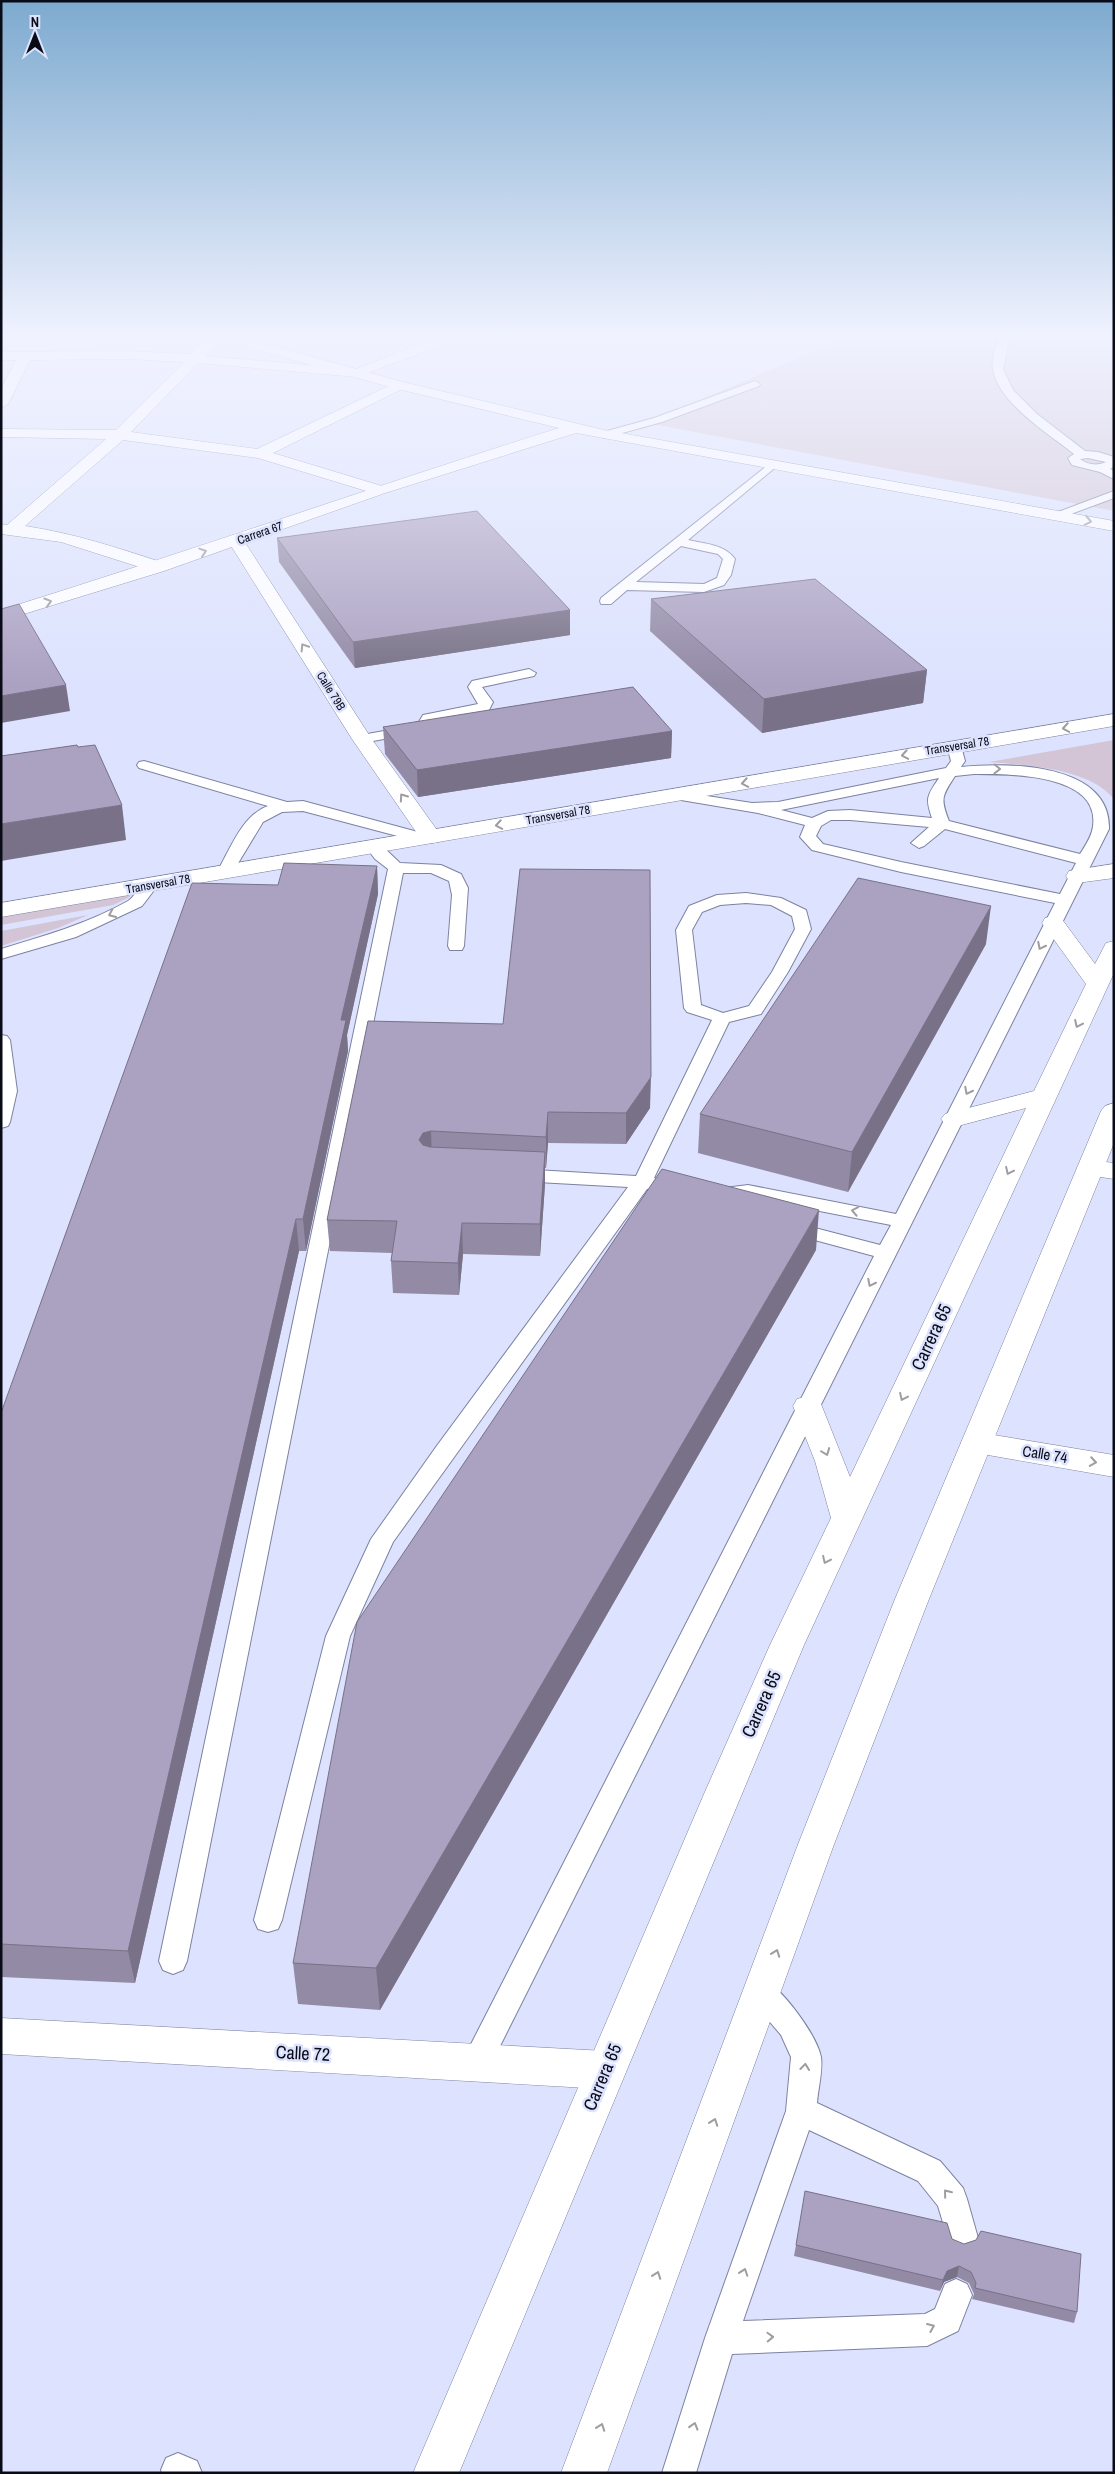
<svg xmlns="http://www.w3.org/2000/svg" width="1115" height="2474" font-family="'Archivo Narrow',sans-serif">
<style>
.green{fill:#d3c5d5}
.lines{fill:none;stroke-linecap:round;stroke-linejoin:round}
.service-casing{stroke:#7c82a1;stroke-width:2}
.minor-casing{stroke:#7c82a1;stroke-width:1}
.secondary-casing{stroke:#7c82a1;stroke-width:1}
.service{fill:#fff;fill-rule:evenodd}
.minor{fill:#fff;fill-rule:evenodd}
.secondary{fill:#fff;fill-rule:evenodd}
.wall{fill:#938aa6}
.shaded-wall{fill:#787187}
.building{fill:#aba1c1;stroke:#787187}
.oneway{stroke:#9d9da2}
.labels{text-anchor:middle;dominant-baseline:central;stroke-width:5;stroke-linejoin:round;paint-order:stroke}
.far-street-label{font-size:12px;fill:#090b16;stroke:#dde3fe}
.street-label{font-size:15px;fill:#090b16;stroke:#dde3fe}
.near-street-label{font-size:18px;fill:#090b16;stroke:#dde3fe}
</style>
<rect width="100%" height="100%" fill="#dde3fe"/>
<g class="green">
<path d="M 842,339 L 1114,339 L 1114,511 L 647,423 Z"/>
<path d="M 1114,740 L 1114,799 C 1089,768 1026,765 989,762 Z"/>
<path d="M 128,894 L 130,897 L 113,905 L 1,925 L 1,916 Z"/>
<path d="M 88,915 L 58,928 L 1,946 L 1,931 Z"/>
</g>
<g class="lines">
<defs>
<g id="service">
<path d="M 999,339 L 1009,339 L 1003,369 L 1013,390 L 1037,414 L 1085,451 L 1098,452 L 1114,457 L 1114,466 L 1110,469 L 1114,471 L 1114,479 L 1100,472 L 1072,465 L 1068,458 L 1074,454 C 1049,434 998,403 993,369 C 991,359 996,348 999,339 ZM 1088,458 L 1106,462 C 1098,466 1087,465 1080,459 Z"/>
<path d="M 755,381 L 760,384 L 759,386 L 662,422 L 604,438 L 599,435 L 600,433 L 654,418 Z"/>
<path d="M 773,461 L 779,464 L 777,466 L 688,540 C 705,544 724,544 735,559 L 731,575 L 724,585 L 704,592 L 627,590 L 611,604 L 601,604 L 600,601 L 601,598 ZM 681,546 L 718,554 L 723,559 L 717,578 L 704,584 L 636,582 Z"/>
<path d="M 1114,491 L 1114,498 L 1060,518 L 1056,519 L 1050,515 Z"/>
<path d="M 529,669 L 536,673 L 534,676 L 482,687 L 493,702 L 489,710 L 434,721 L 428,731 L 362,743 L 355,739 L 362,735 L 417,725 L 423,715 L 478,704 L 468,687 L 472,681 Z"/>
<path d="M 954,742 L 961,746 L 965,761 L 961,767 C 1008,762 1111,763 1109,829 L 487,2072 L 477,2076 L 467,2072 L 462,2062 L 467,2052 L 874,1256 L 785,1232 L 782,1228 L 785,1224 L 792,1222 L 880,1245 L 891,1225 L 748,1197 L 723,1199 L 716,1197 L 713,1193 L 716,1189 L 748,1185 L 896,1214 L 1055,903 L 901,872 L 812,850 L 800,837 L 805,825 L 758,813 L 675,799 L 668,795 L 675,791 L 752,803 L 778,802 L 946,768 L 951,761 L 947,746 ZM 974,774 C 1009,774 1100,773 1093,826 C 1092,836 1085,846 1080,854 L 949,821 C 940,798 942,796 955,776 ZM 939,778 C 927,796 925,798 932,818 L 850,810 L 828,811 L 812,818 L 781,810 ZM 831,820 L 850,820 L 929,827 L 911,843 L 919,848 L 924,846 L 945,829 L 1076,863 L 1060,894 L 901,862 L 823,844 L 816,836 L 821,826 Z"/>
<path d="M 144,761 L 287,802 L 303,801 L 429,835 L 432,838 L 424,843 L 303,811 L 282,812 L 263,822 L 231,875 L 219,875 L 217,872 C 230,850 242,815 268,806 L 139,768 L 137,765 L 139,762 Z"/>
<path d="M 374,842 L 380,844 L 400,863 L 441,865 L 461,874 L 468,888 L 464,946 L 462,950 L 450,950 L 448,946 L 452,895 L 449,881 L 431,873 L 403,873 L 187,1961 L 183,1970 L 173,1974 L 163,1970 L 159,1961 L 388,869 L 375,859 L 366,847 Z"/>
<path d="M 150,880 L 158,885 L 142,906 L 76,937 L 1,959 L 1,949 C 44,936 89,923 128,901 C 137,895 139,883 150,880 Z"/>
<path d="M 746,893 L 781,898 L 806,910 L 811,929 L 788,972 L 761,1014 L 729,1022 L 654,1178 L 659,1179 L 662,1183 L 659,1187 L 647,1189 L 393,1542 L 350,1636 L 282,1920 L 278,1929 L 268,1932 L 258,1929 L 254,1920 L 326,1636 L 371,1539 L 436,1447 L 628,1187 L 519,1181 L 512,1179 L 509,1175 L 512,1171 L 519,1169 L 636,1176 L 712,1020 L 687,1012 L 684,1008 L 676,930 L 689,906 L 717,895 ZM 746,903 L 771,905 L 792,916 L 795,929 L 772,972 L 749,1006 L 723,1013 L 701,1005 L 692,930 L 702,912 L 720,905 Z"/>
<path d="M 1,1035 L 7,1036 L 10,1040 L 17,1091 L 10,1122 L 8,1126 L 1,1128 Z"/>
<path d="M 762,1979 C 782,1987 817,2036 821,2057 C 823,2071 818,2089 817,2103 L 940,2161 L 963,2188 L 967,2199 L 978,2238 L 973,2249 L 962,2253 L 951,2249 L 938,2206 L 918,2181 L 809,2130 L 743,2321 L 925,2314 L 935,2309 L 945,2284 L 956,2279 L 967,2284 L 972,2295 L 958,2331 L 927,2346 L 732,2354 L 696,2473 L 662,2473 L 705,2338 L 786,2111 L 791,2057 L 781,2035 L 752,2001 L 748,1992 L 752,1983 Z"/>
<path d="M 178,2453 L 197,2461 L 202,2473 L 162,2473 L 161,2470 L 166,2458 Z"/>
</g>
<g id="minor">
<path d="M 206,339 L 221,339 L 205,356 L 356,369 L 433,339 L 452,339 L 450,342 L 357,377 L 198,363 L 131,432 L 257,449 L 399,381 L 406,385 L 404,388 L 273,453 L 385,487 L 387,490 L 385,493 L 373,493 L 258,458 L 123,440 L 25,526 C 73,533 118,548 164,563 L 167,567 L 164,571 L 152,571 L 61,542 L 1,534 L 1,524 L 7,525 L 106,439 L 1,437 L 1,429 L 116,430 L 184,362 L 126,359 L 30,360 L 8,404 L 1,408 L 1,389 L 16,360 L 1,360 L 1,352 L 126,351 L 191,354 Z"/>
<path d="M 236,536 L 242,537 L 244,541 L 371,738 L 442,837 L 439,842 L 431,843 L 423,842 L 352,739 L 228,541 L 230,537 Z"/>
<path d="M 1090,1160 L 1114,1163 L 1114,1179 L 1081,1174 L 1077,1168 L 1081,1162 Z"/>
<path d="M 976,1432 L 1114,1455 L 1114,1477 L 965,1451 L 961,1443 L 965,1435 Z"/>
<path d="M 1,2018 L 605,2051 L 619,2057 L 625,2070 L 619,2083 L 605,2089 L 1,2054 Z"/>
</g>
<g id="secondary">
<path d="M 226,339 L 248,339 L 403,382 L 604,430 L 1114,521 L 1114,531 L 576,433 L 385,493 L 164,571 L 1,621 L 1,610 C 188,552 372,487 559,428 L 394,388 L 228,342 Z"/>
<path d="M 1114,714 L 1114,726 L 1,917 L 1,903 Z"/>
<path d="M 1114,864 L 1114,878 L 1077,883 L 1069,881 L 1066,876 L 1069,871 Z"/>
<path d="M 1053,916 L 1061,918 L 1095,964 L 1106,943 L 1114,941 L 1114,973 L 804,1645 L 459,2473 L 413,2473 L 704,1794 L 770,1645 L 831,1518 L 815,1461 L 793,1406 L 797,1399 L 808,1396 L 819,1399 L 850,1477 L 1026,1108 L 954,1127 L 945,1124 L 941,1119 L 945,1114 L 1034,1091 L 1086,984 L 1042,923 L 1045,918 Z"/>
<path d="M 1114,1103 L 1114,1143 L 929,1599 L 833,1847 L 607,2473 L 561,2473 L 797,1847 L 895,1599 L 1101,1111 L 1105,1106 Z"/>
</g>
</defs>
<use href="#service" class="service-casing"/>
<use href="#minor" class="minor-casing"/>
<use href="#secondary" class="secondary-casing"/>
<use href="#service" class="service"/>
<use href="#minor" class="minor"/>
<use href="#secondary" class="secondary"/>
</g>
<g class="wall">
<path d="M 277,538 L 570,610 L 570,635 L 355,668 L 279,562 Z"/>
<path d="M 651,599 L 927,670 L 923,703 L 762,733 L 650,631 Z"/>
<path d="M 383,727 L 672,731 L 671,758 L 418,797 L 385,754 Z"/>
<path d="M 377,866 L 378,894 L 347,1035 L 348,1051 L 306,1251 L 299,1251 L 135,1983 L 1,1977 L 1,1413 L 278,885 Z"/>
<path d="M 986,944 L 848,1192 L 698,1153 L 700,1114 Z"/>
<path d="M 368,1021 L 650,1108 L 626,1144 L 548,1143 L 546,1168 L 545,1168 L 545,1184 L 540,1256 L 463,1254 L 459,1295 L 393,1293 L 391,1261 L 392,1253 L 330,1251 L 327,1220 Z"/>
<path d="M 816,1250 L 380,2010 L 298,2004 L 293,1963 Z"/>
<path d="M 952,2239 L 1077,2312 L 1074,2323 L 972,2299 L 974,2294 L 969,2283 L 957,2277 L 944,2282 L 940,2291 L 794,2256 L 796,2245 Z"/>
</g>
<g class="shaded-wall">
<path d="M 570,610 L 570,635 L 355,668 L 353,642 Z"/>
<path d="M 927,670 L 923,703 L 762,733 L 764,699 Z"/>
<path d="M 66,685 L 70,711 L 1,723 L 1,696 Z"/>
<path d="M 672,731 L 671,758 L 418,797 L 417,770 Z"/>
<path d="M 122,805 L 126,840 L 1,861 L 1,824 Z"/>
<path d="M 377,866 L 378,894 L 347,1035 L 348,1051 L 306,1251 L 303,1219 L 341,1020 Z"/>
<path d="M 991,906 L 986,944 L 848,1192 L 852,1152 Z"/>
<path d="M 651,1077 L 650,1108 L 626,1144 L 626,1113 Z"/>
<path d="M 548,1112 L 548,1143 L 546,1168 L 546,1137 Z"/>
<path d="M 431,1131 L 432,1162 L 419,1140 L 423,1133 Z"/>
<path d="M 545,1152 L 545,1184 L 540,1256 L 540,1224 Z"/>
<path d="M 819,1210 L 816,1250 L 380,2010 L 376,1968 Z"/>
<path d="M 296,1219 L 299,1251 L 135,1983 L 128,1951 Z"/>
<path d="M 462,1223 L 463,1254 L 459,1295 L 458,1263 Z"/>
<path d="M 959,2266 L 957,2277 L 944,2282 L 940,2291 L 943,2280 L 947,2271 Z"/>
</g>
<g class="building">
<path d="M 477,511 L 570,610 L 353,642 L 277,538 Z"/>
<path d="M 815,579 L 927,670 L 764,699 L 651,599 Z"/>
<path d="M 19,604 L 66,685 L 1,696 L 1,609 Z"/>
<path d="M 633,687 L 672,731 L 417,770 L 383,727 Z"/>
<path d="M 77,745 L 78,747 L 95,745 L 122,805 L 1,824 L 1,756 Z"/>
<path d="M 284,863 L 377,866 L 341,1020 L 346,1020 L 303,1219 L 296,1219 L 128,1951 L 1,1944 L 1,1413 L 192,883 L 278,885 Z"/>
<path d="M 520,869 L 650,870 L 651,1077 L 626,1113 L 548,1112 L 546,1137 L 431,1131 L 423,1133 L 419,1140 L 423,1145 L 430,1147 L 545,1152 L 540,1224 L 462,1223 L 458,1263 L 391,1261 L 397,1221 L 327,1220 L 368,1021 L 503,1024 Z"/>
<path d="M 858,878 L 991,906 L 852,1152 L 700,1114 Z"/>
<path d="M 662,1169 L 819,1210 L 376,1968 L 293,1963 L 357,1622 Z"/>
<path d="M 805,2191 L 947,2223 L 952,2239 L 964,2244 L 976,2240 L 981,2231 L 1081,2254 L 1077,2312 L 975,2288 L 976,2283 L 971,2272 L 959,2266 L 947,2271 L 943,2280 L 796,2245 Z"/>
</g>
<defs><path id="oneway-chevron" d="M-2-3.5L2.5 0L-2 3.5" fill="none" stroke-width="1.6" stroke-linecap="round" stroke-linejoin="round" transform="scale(1.25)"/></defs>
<g class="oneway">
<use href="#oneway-chevron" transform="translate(1088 521) rotate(11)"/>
<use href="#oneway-chevron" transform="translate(203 552) rotate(-18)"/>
<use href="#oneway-chevron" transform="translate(48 602) rotate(-17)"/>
<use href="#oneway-chevron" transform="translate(304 647) rotate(-122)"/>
<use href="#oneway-chevron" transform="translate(1066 728) rotate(170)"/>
<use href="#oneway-chevron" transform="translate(905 755) rotate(170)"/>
<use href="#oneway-chevron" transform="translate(997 769) rotate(1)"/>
<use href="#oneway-chevron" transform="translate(745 783) rotate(170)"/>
<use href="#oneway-chevron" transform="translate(403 797) rotate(-125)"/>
<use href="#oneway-chevron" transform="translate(499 825) rotate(170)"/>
<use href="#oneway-chevron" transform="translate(112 914) rotate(155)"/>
<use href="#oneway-chevron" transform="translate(1041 946) rotate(117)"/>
<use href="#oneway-chevron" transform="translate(1078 1024) rotate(115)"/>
<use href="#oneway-chevron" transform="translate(968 1091) rotate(117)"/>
<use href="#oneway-chevron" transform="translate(1009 1171) rotate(115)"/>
<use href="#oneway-chevron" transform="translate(855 1211) rotate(-169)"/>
<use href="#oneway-chevron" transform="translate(871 1283) rotate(117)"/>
<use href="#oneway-chevron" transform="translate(903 1397) rotate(115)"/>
<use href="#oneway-chevron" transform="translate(826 1452) rotate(69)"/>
<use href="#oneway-chevron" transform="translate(1093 1462) rotate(9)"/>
<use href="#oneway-chevron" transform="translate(826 1560) rotate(115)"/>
<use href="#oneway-chevron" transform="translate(776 1953) rotate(-70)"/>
<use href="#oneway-chevron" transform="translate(805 2067) rotate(-84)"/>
<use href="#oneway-chevron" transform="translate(714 2122) rotate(-70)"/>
<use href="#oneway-chevron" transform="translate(947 2193) rotate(-129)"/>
<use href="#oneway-chevron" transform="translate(744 2272) rotate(-71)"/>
<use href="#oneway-chevron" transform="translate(657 2275) rotate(-70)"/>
<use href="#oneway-chevron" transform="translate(931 2327) rotate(-23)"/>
<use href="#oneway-chevron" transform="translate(770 2337) rotate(-2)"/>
<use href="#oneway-chevron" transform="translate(694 2426) rotate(-73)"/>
<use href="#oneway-chevron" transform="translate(601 2427) rotate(-70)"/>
</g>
<linearGradient id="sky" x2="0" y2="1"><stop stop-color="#7daacf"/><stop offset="0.49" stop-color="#f0f2ff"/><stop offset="1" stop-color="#f0f2ff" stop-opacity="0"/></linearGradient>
<rect width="1115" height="685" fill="url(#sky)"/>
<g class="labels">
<g class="far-street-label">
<text transform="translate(260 533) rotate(-19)">Carrera 67</text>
<text transform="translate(331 691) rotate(58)">Calle 79B</text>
<text transform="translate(957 746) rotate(-9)">Transversal 78</text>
<text transform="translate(558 815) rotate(-10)">Transversal 78</text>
<text transform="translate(158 884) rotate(-10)">Transversal 78</text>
</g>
<g class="street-label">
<text transform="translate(1045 1454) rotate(9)">Calle 74</text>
</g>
<g class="near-street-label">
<text transform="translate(931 1337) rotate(-65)">Carrera 65</text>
<text transform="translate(761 1704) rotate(-66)">Carrera 65</text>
<text transform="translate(303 2053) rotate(3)">Calle 72</text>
<text transform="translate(602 2077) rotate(-67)">Carrera 65</text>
</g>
</g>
<rect width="1115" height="2474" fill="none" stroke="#090b16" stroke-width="5"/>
<g transform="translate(35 35)" stroke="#dde3fe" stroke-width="4" paint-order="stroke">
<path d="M0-4L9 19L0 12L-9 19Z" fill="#090b16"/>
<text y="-8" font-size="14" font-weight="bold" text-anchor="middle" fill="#090b16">N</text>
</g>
</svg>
